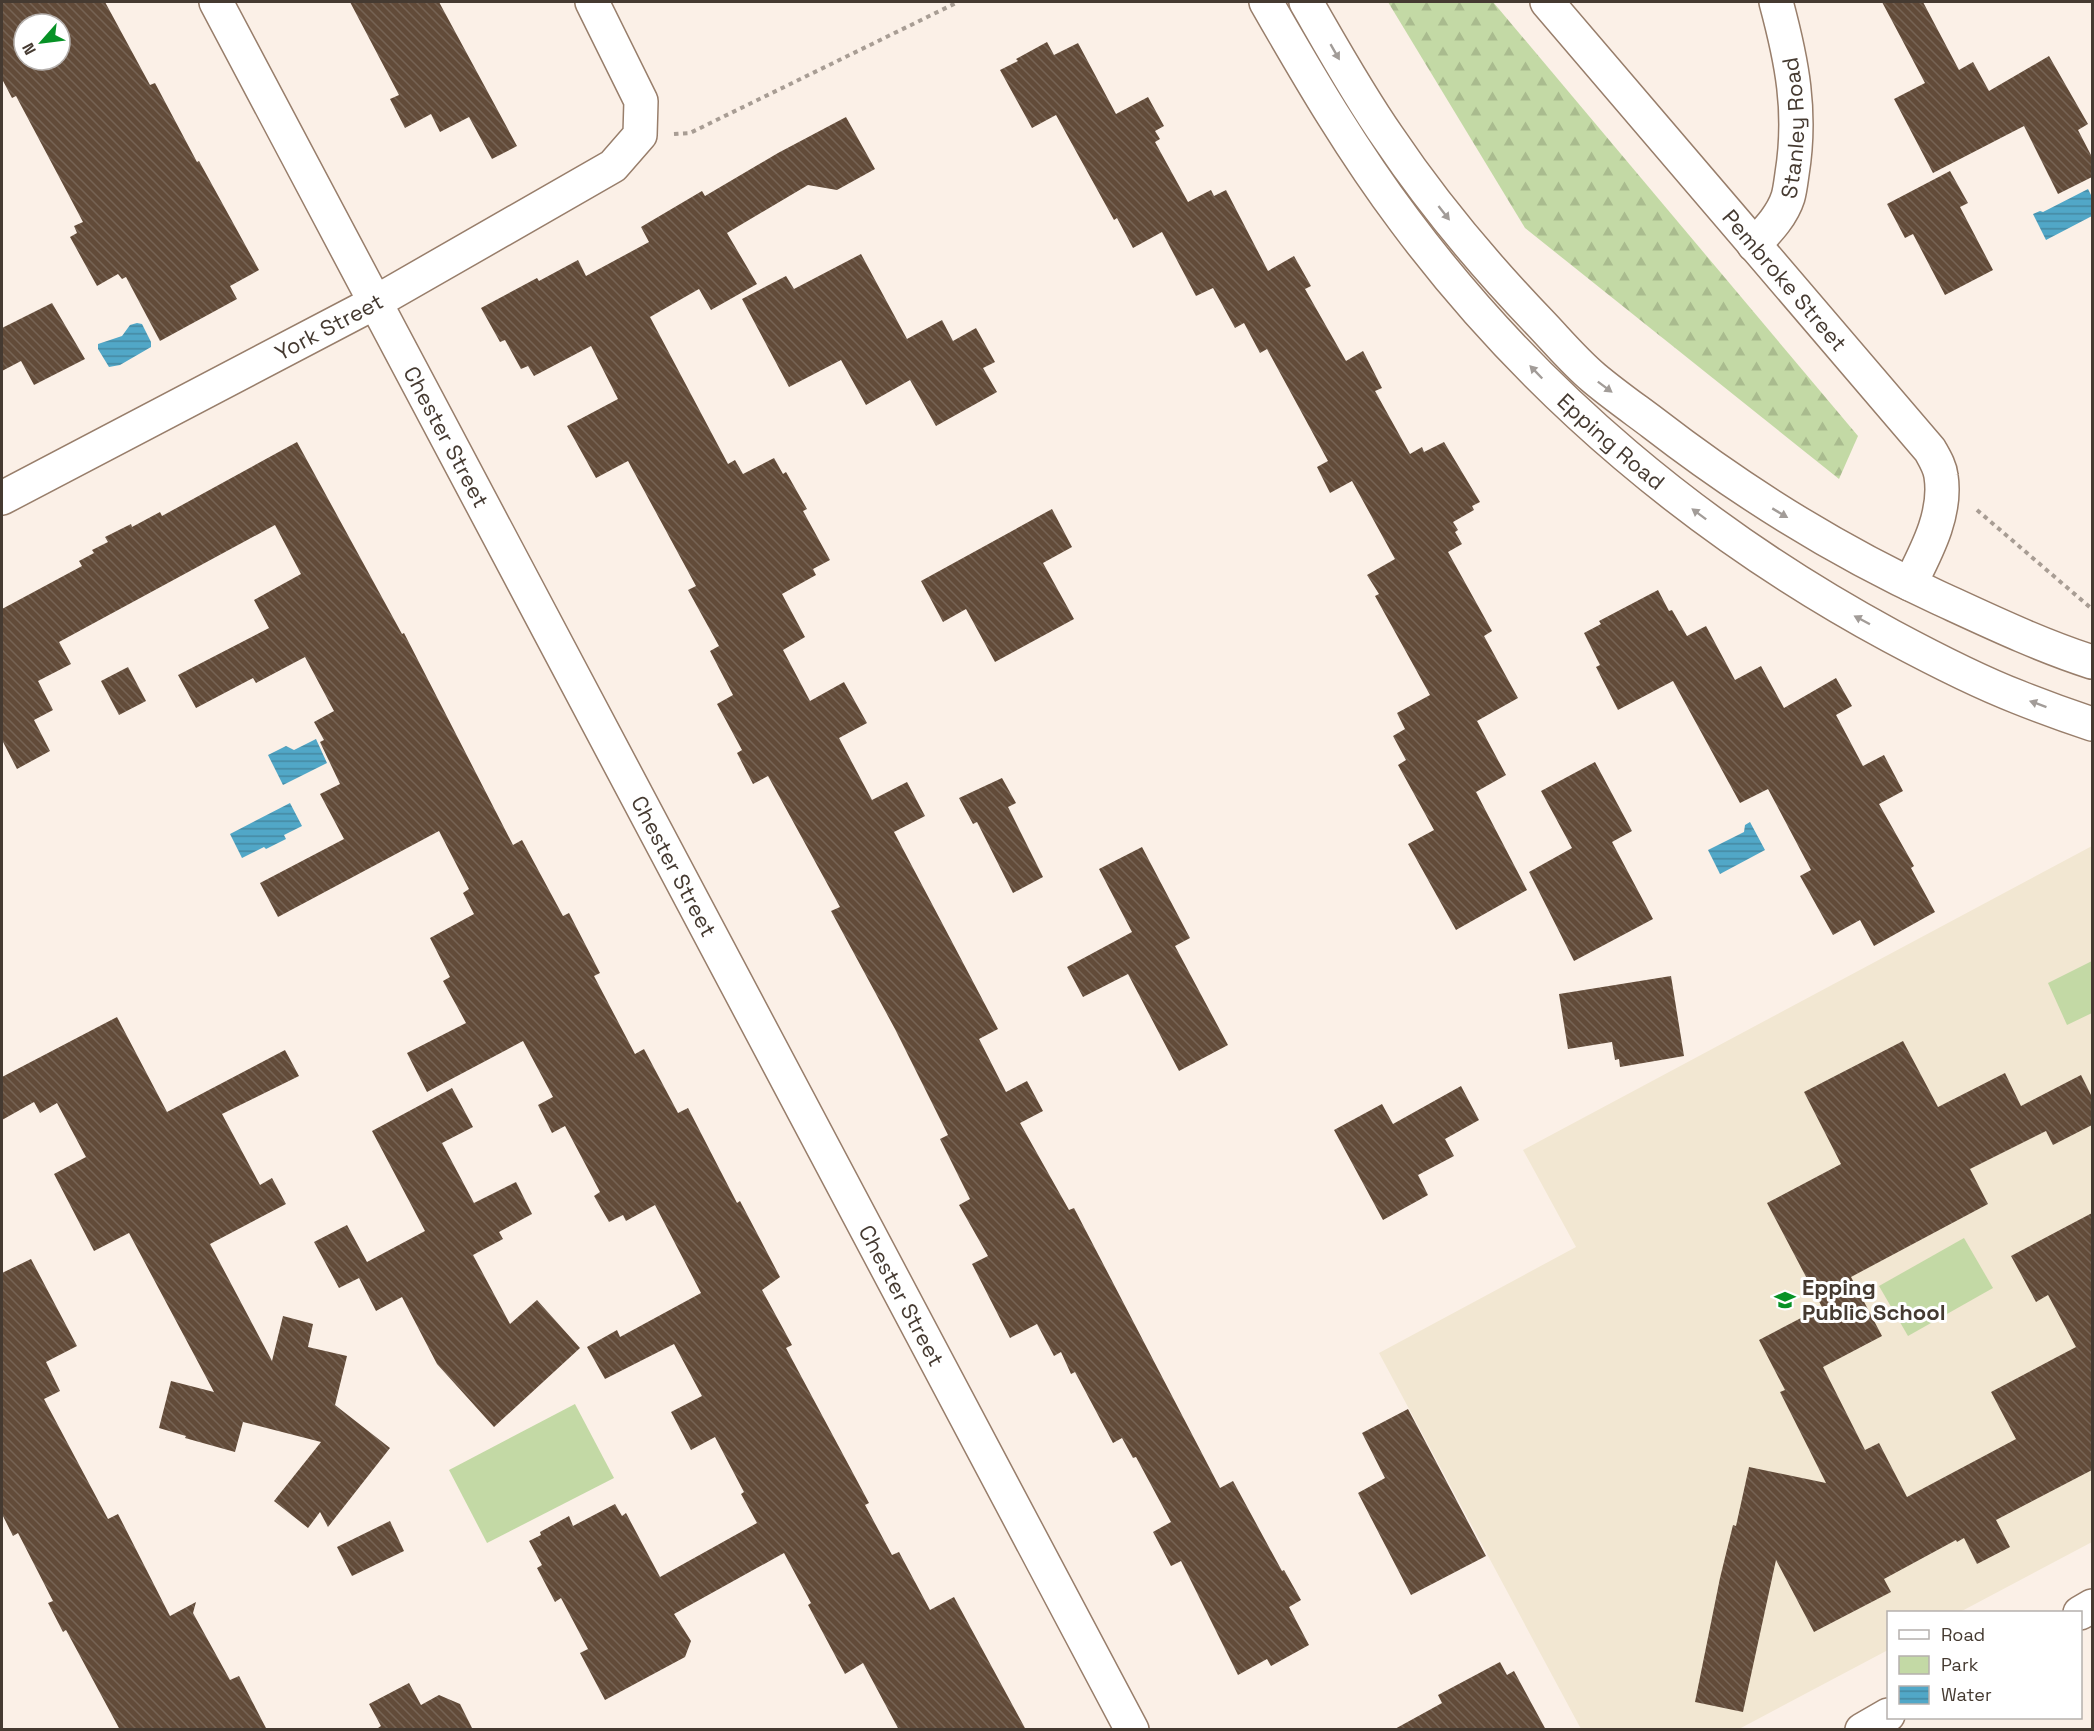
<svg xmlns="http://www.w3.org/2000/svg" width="2094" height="1731" font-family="'Space Grotesk',sans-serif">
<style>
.education{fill:#f2e7d2}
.forest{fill:url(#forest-firs)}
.green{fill:#c3d9a5}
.water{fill:url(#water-rules)}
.building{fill:url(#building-back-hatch);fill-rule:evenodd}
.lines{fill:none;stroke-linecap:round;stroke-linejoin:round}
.minor-casing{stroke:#987e6b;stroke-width:36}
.tertiary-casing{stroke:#987e6b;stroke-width:36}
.primary-casing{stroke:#987e6b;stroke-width:36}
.path{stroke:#a89d94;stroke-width:4;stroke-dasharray:4.5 4.5;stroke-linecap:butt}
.minor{stroke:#fff;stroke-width:33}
.tertiary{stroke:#fff;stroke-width:33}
.primary{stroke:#fff;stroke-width:33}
.oneway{fill:#a29c98}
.labels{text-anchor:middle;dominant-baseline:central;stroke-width:6;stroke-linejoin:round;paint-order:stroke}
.street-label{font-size:22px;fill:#453a31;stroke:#fff}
.poi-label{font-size:22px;font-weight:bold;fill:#453a31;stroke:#fff;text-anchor:start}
</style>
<defs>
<pattern id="forest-firs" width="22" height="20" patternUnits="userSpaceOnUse" patternTransform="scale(1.5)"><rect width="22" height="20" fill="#c3d9a5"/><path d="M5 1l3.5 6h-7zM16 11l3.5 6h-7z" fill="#a9bb8e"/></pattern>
<pattern id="water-rules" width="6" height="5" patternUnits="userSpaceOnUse" patternTransform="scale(1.5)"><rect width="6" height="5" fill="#51a7c7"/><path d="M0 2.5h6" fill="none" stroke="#4589a2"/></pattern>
<pattern id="building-back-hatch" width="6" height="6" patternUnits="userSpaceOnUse" patternTransform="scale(1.5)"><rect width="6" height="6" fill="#624b39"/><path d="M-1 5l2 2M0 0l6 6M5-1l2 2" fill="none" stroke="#766354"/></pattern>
</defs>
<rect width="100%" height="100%" fill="#fbf0e7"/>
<path class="education" d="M 2092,846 L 2092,1542 L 1960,1612 L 1888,1612 L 1888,1650 L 1739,1729 L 1581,1729 L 1379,1353 L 1576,1247 L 1523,1150 Z"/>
<path class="forest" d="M 1388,2 L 1493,2 L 1858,436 L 1839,479 L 1525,228 Z"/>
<g class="green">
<path d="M 2092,961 L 2092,1013 L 2067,1025 L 2048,983 Z"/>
<path d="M 1964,1238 L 1993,1288 L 1908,1336 L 1879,1286 Z"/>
<path d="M 575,1404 L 614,1478 L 487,1543 L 449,1470 Z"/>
</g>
<g class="water">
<path d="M 2088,189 L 2092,197 L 2092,216 L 2046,240 L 2033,214 L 2040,211 L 2043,212 Z"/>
<path d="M 137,323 L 142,324 L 151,342 L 151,347 L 120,365 L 109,367 L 98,349 L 98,344 L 122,336 L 130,325 Z"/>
<path d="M 316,739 L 327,763 L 283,785 L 268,755 L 286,746 L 294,750 Z"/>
<path d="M 290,803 L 302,826 L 284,835 L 286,839 L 266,849 L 264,847 L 242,858 L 230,834 Z"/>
<path d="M 1750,822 L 1765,850 L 1720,874 L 1708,850 L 1744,832 L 1745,825 Z"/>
</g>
<g class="building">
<path d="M 2,2 L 105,2 L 150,85 L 155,83 L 197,162 L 199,161 L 259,270 L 230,286 L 237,299 L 160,341 L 126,277 L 122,279 L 118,274 L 97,286 L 70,237 L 77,233 L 74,226 L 83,222 L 16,96 L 12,98 L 2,79 ZM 24,24 L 60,24 L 60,60 L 24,60 Z"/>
<path d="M 350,2 L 439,2 L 517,146 L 492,159 L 469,117 L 440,132 L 431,114 L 405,128 L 390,99 L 399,95 Z"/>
<path d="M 1882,2 L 1923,2 L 1959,70 L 1973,62 L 1989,91 L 2049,56 L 2088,124 L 2078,130 L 2092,157 L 2092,177 L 2058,194 L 2024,126 L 1933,173 L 1894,99 L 1925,83 Z"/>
<path d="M 1047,42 L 1054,55 L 1078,43 L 1116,114 L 1148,97 L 1164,126 L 1155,131 L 1160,139 L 1155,142 L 1188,202 L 1211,190 L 1214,196 L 1226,190 L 1268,271 L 1294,256 L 1311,286 L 1305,289 L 1346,361 L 1363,351 L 1382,388 L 1375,391 L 1410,454 L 1422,447 L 1424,452 L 1444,442 L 1480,502 L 1472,506 L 1474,510 L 1453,522 L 1458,530 L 1455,532 L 1462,544 L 1448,552 L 1492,631 L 1484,636 L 1518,698 L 1477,721 L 1506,775 L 1476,792 L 1527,890 L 1456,930 L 1408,844 L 1434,830 L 1398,765 L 1406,760 L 1393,736 L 1405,729 L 1397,713 L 1430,695 L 1375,596 L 1379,594 L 1367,575 L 1395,559 L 1352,481 L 1330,493 L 1317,467 L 1328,461 L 1267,349 L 1260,353 L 1244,323 L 1235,328 L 1213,288 L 1196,296 L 1162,232 L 1133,248 L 1117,218 L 1114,220 L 1056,115 L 1032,128 L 1000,70 L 1018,61 L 1016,59 Z"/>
<path d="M 846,117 L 875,169 L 837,190 L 808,185 L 727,233 L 757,284 L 711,310 L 699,289 L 650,317 L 728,464 L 735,460 L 743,474 L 774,458 L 783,474 L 786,472 L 807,509 L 803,511 L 830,560 L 813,569 L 816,575 L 782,594 L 805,637 L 783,650 L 810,701 L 844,682 L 867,723 L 839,738 L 872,800 L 907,782 L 925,816 L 894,832 L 998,1029 L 979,1039 L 1006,1092 L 1027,1081 L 1043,1111 L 1020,1123 L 1069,1210 L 1074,1208 L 1220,1488 L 1233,1481 L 1282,1571 L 1284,1570 L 1301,1600 L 1289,1607 L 1309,1645 L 1271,1666 L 1267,1659 L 1238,1675 L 1181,1561 L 1171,1566 L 1153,1532 L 1171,1522 L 1136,1457 L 1133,1458 L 1122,1438 L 1113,1443 L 1075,1372 L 1071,1374 L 1061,1352 L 1054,1356 L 1037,1324 L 1010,1338 L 972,1264 L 988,1256 L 959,1205 L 970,1199 L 940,1139 L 948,1135 L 895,1029 L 831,911 L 840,907 L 768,776 L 753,784 L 737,753 L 742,750 L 717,704 L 733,695 L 710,651 L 719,646 L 688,590 L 696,586 L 628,461 L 596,478 L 567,426 L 618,399 L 591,346 L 534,376 L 528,366 L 521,369 L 505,340 L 500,342 L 481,308 L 537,278 L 539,281 L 578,260 L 586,276 L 649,242 L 641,227 L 702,191 L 705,196 L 778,153 Z"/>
<path d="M 1950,171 L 1968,203 L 1960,207 L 1993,270 L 1945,295 L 1913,234 L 1905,238 L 1887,204 Z"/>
<path d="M 861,254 L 907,339 L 942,320 L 953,341 L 976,328 L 995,362 L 983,368 L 997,392 L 936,426 L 910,380 L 866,405 L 841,360 L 789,387 L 742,299 L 786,276 L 794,289 Z"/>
<path d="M 52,303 L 85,359 L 34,385 L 21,361 L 2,371 L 2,328 Z"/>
<path d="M 297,442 L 402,634 L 404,633 L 513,845 L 522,840 L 563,916 L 569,913 L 600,973 L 594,976 L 635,1054 L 644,1049 L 678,1113 L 688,1108 L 737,1203 L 740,1201 L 780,1277 L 762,1290 L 792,1345 L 786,1348 L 869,1503 L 865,1505 L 892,1555 L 899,1552 L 930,1610 L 954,1597 L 1026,1730 L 899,1730 L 863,1663 L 845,1674 L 808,1605 L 811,1603 L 784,1553 L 674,1614 L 691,1641 L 685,1657 L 605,1700 L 580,1653 L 588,1649 L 561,1598 L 555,1602 L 537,1568 L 542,1565 L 529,1541 L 541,1535 L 540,1532 L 569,1516 L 573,1526 L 615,1504 L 622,1516 L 626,1513 L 660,1577 L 757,1523 L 741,1494 L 744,1492 L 715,1437 L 691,1450 L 671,1412 L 702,1396 L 674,1344 L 605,1379 L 587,1347 L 617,1330 L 620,1337 L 701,1293 L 655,1205 L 626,1221 L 623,1215 L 609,1222 L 594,1196 L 600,1192 L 565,1126 L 552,1133 L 538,1105 L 553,1097 L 523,1041 L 427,1092 L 407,1053 L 466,1023 L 443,981 L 450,977 L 430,938 L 474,914 L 463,893 L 469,889 L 439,831 L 278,917 L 260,883 L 344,839 L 320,794 L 340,784 L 320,742 L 324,740 L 314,722 L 334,711 L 305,657 L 256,683 L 253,678 L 196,708 L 178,675 L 269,628 L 254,600 L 301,574 L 275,525 L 59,642 L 71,664 L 38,681 L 53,710 L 34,720 L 50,751 L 17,769 L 2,740 L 2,609 L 82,566 L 79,561 L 94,553 L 92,550 L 108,542 L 105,537 L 131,524 L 132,527 L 160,512 L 162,516 Z"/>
<path d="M 1052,509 L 1072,547 L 1043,563 L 1074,619 L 995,662 L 966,609 L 943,622 L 921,581 Z"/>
<path d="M 1658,590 L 1669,611 L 1672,610 L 1687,636 L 1706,626 L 1735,680 L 1761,666 L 1784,708 L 1836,678 L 1852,706 L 1836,715 L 1863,766 L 1884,755 L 1903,791 L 1879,804 L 1914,866 L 1911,868 L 1935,912 L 1874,946 L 1860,920 L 1833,935 L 1800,876 L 1811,870 L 1768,789 L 1740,803 L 1673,681 L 1618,710 L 1596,667 L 1600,665 L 1584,633 L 1601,624 L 1599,621 Z"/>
<path d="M 128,667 L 146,701 L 119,715 L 101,681 Z"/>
<path d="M 1595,762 L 1632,831 L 1612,842 L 1653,919 L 1574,961 L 1529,872 L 1572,848 L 1541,791 Z"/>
<path d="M 1002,778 L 1016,803 L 1008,807 L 1043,877 L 1013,893 L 977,822 L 973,824 L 959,798 Z"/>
<path d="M 1142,847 L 1190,938 L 1175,946 L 1228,1045 L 1179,1071 L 1128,974 L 1083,997 L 1067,967 L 1132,932 L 1099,869 Z"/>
<path d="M 1671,976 L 1684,1056 L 1620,1067 L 1619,1059 L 1615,1060 L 1612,1042 L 1568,1049 L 1559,994 Z"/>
<path d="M 117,1017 L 167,1112 L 285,1050 L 299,1076 L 222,1114 L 260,1185 L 272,1178 L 286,1204 L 210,1244 L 272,1361 L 283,1316 L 313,1324 L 308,1347 L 347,1356 L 335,1405 L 390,1448 L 328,1527 L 320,1512 L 308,1528 L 274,1501 L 321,1442 L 243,1422 L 235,1452 L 185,1438 L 186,1436 L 159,1428 L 171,1381 L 214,1392 L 129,1233 L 94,1251 L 54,1174 L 86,1157 L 57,1103 L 40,1113 L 34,1102 L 2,1120 L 2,1077 Z"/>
<path d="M 1903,1041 L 1938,1107 L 2005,1073 L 2021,1106 L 2081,1075 L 2092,1097 L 2092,1125 L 2053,1145 L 2046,1131 L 1970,1169 L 1988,1204 L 1851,1277 L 1882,1336 L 1823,1367 L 1865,1450 L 1879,1443 L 1907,1497 L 2016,1439 L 1991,1392 L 2076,1347 L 2048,1295 L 2036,1302 L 2011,1256 L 2092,1213 L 2092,1470 L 1996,1520 L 2010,1547 L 1977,1564 L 1964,1538 L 1957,1542 L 1956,1540 L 1884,1579 L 1891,1592 L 1814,1632 L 1776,1560 L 1743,1712 L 1695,1702 L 1720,1578 L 1733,1525 L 1736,1526 L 1749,1467 L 1826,1483 L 1780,1392 L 1785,1390 L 1759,1340 L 1822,1307 L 1767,1203 L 1841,1164 L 1804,1092 Z"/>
<path d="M 1461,1086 L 1479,1120 L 1445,1139 L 1454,1156 L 1418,1175 L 1428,1195 L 1383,1220 L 1334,1130 L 1382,1104 L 1393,1124 Z"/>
<path d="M 452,1088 L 473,1127 L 442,1143 L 474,1203 L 516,1182 L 532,1214 L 499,1232 L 503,1239 L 473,1255 L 510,1324 L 537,1300 L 580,1348 L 494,1427 L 437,1364 L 402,1297 L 376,1311 L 359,1278 L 339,1288 L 314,1242 L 347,1225 L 367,1262 L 425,1231 L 372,1131 Z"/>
<path d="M 31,1259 L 77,1346 L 46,1362 L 60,1391 L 44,1399 L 108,1519 L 118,1514 L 170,1616 L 196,1602 L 193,1613 L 230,1680 L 239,1676 L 267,1730 L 120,1730 L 66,1630 L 63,1632 L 48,1603 L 53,1601 L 18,1533 L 13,1536 L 2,1514 L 2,1273 Z"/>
<path d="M 1408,1409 L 1486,1556 L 1411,1595 L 1358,1493 L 1385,1478 L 1362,1433 Z"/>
<path d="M 390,1521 L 404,1551 L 352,1576 L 337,1547 Z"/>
<path d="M 1500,1662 L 1507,1675 L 1514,1671 L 1546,1730 L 1393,1730 L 1442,1703 L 1438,1695 Z"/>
<path d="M 409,1683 L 421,1705 L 439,1695 L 460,1704 L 473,1730 L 375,1730 L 381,1726 L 369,1704 Z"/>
</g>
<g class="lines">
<defs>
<g id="minor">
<path id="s1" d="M 216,2 L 1132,1730"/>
<path id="s2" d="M 1547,2 L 1930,450 C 1935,459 1940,467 1941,476 C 1947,514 1926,552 1910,584"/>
<path id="s3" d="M 1754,245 C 1767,231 1782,216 1788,197 C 1790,190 1791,181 1792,174 C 1802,112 1792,61 1776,2"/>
<path id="s4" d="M 2,498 L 374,303 L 613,166 L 640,135 L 641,101 L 592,2"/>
</g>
<g id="tertiary">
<path d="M 2080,1613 L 2092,1606"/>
<path d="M 1862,1730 L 1888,1715"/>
</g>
<g id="primary">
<path id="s5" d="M 1266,2 C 1309,77 1353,152 1405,221 C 1534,394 1702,534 1891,636 C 1932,658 1974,680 2018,697 C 2043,707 2068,716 2092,724"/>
<path d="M 1306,2 C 1332,47 1358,94 1388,137 C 1433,204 1486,267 1542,325 C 1559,343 1575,362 1594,378 C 1613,394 1633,408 1653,423 C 1741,491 1835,550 1937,597 C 1987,620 2039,645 2092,662"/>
</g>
</defs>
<use href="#minor" class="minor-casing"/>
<use href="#tertiary" class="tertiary-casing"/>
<use href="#primary" class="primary-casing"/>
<g class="path">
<path d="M 674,134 L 690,133 L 958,2"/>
<path d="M 1977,510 L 2092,609"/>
</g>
<use href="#minor" class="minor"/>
<use href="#tertiary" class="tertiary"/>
<use href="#primary" class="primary"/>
</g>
<defs><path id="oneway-solid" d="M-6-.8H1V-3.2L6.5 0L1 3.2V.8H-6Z" transform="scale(1.5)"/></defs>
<g class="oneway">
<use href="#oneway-solid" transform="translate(1335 52) rotate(60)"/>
<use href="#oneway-solid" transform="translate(1444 213) rotate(52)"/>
<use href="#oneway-solid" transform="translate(1536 372) rotate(-134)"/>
<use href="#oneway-solid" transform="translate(1605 387) rotate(37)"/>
<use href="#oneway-solid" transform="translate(1780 513) rotate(31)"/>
<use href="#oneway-solid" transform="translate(1699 514) rotate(-143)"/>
<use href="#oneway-solid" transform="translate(1862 620) rotate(-152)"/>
<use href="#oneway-solid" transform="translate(2038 704) rotate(-160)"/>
</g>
<defs>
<symbol id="school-bare" viewBox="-9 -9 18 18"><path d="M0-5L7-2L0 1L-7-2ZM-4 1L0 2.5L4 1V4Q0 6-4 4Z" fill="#079226" stroke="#fff" stroke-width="2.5" paint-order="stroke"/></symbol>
</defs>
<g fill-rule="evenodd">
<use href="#school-bare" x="1770" y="1285" width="30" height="30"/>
</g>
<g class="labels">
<g class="street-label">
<text stroke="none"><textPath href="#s3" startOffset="129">Stanley Road</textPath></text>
<text stroke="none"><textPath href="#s2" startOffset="366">Pembroke Street</textPath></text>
<text stroke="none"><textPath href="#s4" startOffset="369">York Street</textPath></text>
<text stroke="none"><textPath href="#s1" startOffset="492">Chester Street</textPath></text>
<text stroke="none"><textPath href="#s5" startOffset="562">Epping Road</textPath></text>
<text stroke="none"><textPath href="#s1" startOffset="978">Chester Street</textPath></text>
<text stroke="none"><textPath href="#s1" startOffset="1464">Chester Street</textPath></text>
</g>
<g class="poi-label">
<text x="1802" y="1287">Epping<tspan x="1802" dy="25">Public School</tspan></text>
</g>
</g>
<rect width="2094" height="1731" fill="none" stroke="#453a31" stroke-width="6"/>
<rect x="1887" y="1611" width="195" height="108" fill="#ffffff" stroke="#b5b0ad" stroke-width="1.5"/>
<rect x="1899" y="1630" width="30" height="9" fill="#ffffff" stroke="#b5b0ad" stroke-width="1.5"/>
<text x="1941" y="1641" font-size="18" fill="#453a31">Road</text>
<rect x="1899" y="1656" width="30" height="18" fill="#c3d9a5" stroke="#b5b0ad" stroke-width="1.5"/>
<text x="1941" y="1671" font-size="18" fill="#453a31">Park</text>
<rect x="1899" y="1686" width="30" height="18" fill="url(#water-rules)" stroke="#b5b0ad" stroke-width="1.5"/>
<text x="1941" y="1701" font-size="18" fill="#453a31">Water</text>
<g transform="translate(42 42) rotate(242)"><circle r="28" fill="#ffffff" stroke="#b5b0ad" stroke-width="1.5"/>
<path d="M0-4.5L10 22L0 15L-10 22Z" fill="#079226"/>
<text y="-9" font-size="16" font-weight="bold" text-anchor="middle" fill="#453a31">N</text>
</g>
</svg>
